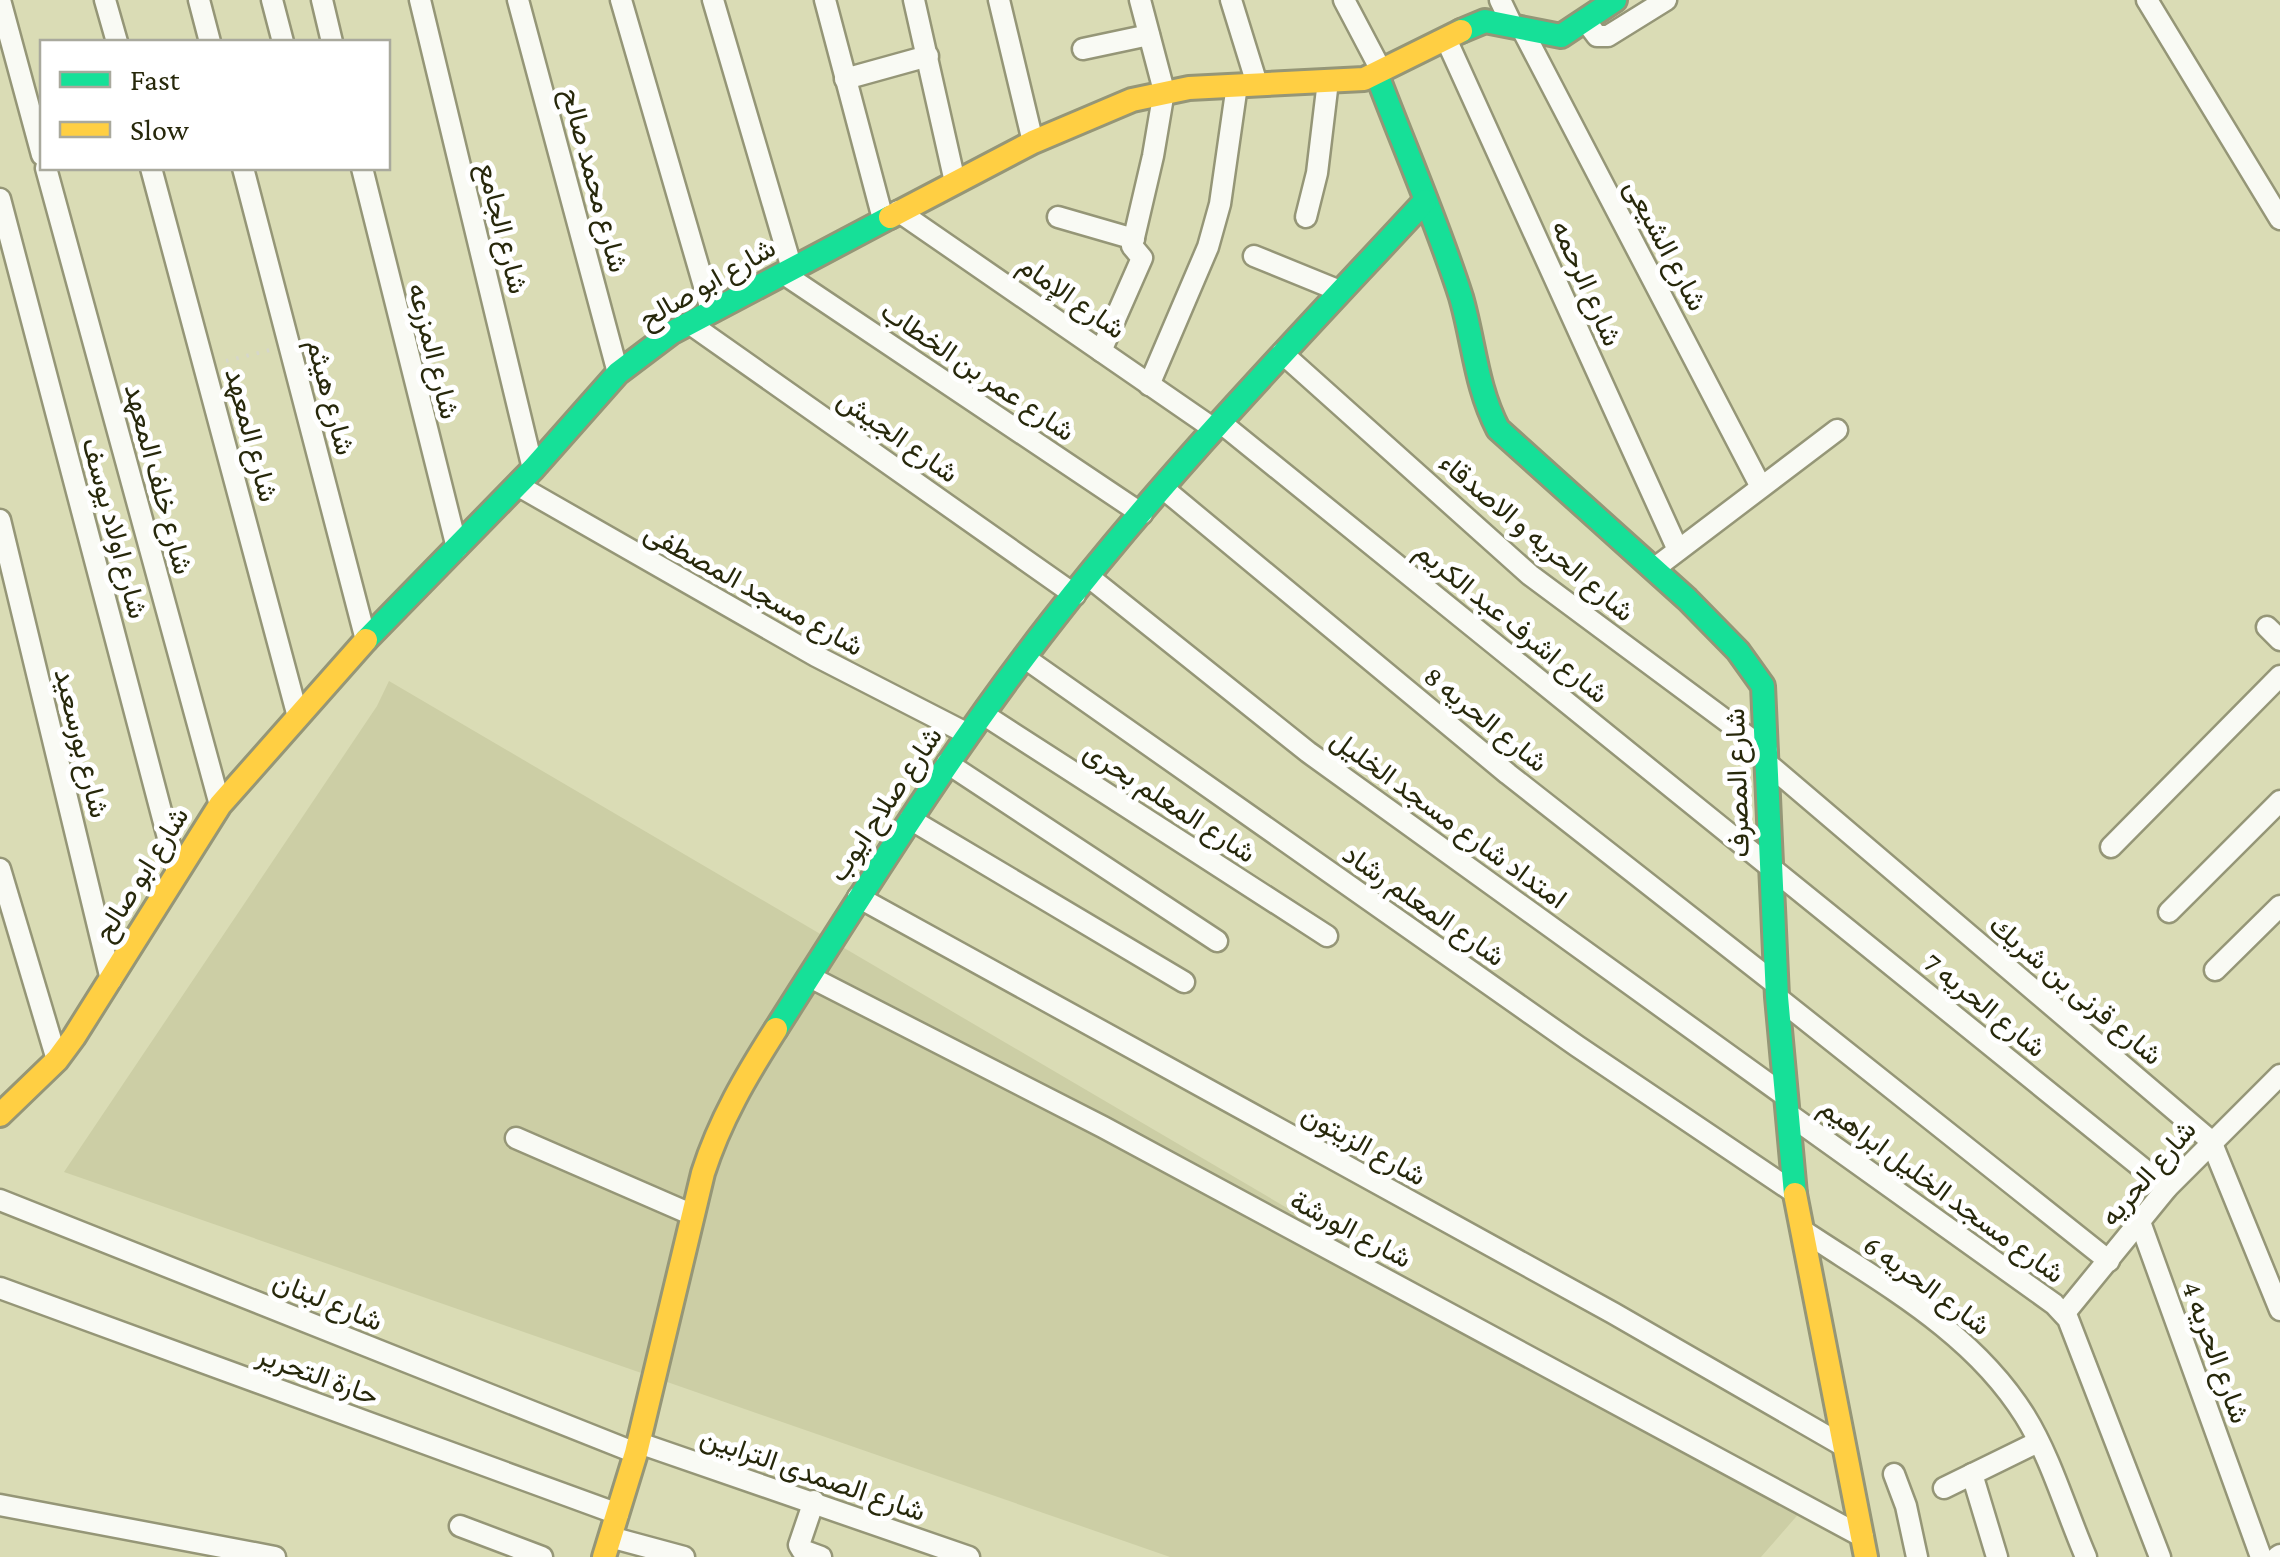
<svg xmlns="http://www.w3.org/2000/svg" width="2280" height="1557" font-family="'Crimson Pro',Vazirmatn,serif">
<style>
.green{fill:#cccea5}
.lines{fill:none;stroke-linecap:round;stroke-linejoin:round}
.street-casing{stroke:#959677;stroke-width:25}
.fast-casing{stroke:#959677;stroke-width:28}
.slow-casing{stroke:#959677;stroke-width:28}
.path{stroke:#d6d7c9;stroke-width:4;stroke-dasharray:2.5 8;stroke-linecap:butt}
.street{stroke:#f9faf4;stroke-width:20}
.fast{stroke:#16e098;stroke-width:22}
.slow{stroke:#ffcf43;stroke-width:22}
.labels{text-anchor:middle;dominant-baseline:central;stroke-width:10;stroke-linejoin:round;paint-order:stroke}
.street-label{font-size:28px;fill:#27280b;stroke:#fff}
</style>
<rect width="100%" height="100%" fill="#dadcb5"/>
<path class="green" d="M 389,681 L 1802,1510 L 1761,1557 L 1170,1557 L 64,1172 L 377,706 Z"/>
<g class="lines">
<defs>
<g id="street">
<path d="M 0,0 L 42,155"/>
<path d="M 105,0 L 117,42"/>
<path d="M 199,0 L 210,42"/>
<path d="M 272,0 L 283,42"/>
<path d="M 322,0 L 332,42"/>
<path d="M 420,0 L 533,469"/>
<path d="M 518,0 L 618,373"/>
<path d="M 621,0 L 711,310"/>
<path d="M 713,0 L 792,269"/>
<path d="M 825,0 L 883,219"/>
<path d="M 914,0 L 955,182"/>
<path d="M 999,0 L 1033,142"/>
<path d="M 1231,0 L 1257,84"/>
<path d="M 1344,0 L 1382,72"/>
<path d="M 1500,0 L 1513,27"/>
<path d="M 2147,0 L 2280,219"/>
<path d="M 1585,20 L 1597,36 L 1608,36 L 1666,0"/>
<path d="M 1522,29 L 1761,487"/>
<path d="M 1446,39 L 1678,550"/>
<path d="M 1083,49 L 1149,35"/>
<path d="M 845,79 L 928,56"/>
<path d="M 46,168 L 220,805"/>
<path d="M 151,168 L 298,717"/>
<path d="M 243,168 L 366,640"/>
<path d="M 362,168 L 457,548"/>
<path d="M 0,199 L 177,872"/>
<path d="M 898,211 L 1214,429"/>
<path d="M 1058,217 L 1134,239"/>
<path d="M 1306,217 L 1317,173 L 1328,81"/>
<path d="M 1254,256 L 1340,291"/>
<path d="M 784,274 L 1142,514"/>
<path d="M 689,323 L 1075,595"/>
<path d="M 1101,351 L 1142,258 L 1132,246 L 1153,156 L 1164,91 L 1140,0"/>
<path d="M 1282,353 L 1530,575 L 1767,751"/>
<path d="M 1149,385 L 1208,247 L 1220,204 L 1237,85"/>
<path d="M 1220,422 L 2167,1188"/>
<path d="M 517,485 L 816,656 L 968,734"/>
<path d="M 1164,489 L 1508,774 L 1777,985"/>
<path d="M 0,520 L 111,980"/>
<path d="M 1655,568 L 1837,430"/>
<path d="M 1089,577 L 1308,752 L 1784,1095"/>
<path d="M 2267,627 L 2280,640"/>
<path d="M 1025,658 L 1577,1046 L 1795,1193"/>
<path d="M 983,714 L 1327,936"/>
<path d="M 947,763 L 1217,941"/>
<path d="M 1767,763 L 2211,1141 L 2280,1310"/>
<path d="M 910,819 L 1184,982"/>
<path d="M 2111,847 L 2280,676"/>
<path d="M 0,869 L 57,1060"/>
<path d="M 858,897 L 1613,1313 L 1842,1445"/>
<path d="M 2169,912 L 2280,801"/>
<path d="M 2215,970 L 2280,906"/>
<path d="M 810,977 L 1103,1127 L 1863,1537"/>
<path d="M 1777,997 L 2109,1261"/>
<path d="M 1787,1113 L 2054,1304 L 2068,1319 L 2160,1557"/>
<path d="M 516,1138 L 693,1215"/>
<path d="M 0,1200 L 636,1453"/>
<path d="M 2140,1222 L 2261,1557"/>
<path d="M 1802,1230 C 1883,1284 1972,1331 2025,1416 C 2051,1458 2066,1511 2086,1557"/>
<path d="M 0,1288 L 618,1514"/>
<path d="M 2064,1314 L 2167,1188 L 2280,1075"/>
<path d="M 639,1443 L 969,1557"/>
<path d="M 1894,1474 L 1906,1506 L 1917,1557"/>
<path d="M 1972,1474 L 1997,1557"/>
<path d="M 1944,1488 L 2038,1442"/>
<path d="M 814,1501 L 799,1545 L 802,1550 L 821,1557"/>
<path d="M 0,1505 L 275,1557"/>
<path d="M 460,1526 L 542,1557"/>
<path d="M 610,1537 L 684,1557"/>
<path d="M 2277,1557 L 2280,1555"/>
</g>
<g id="fast">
<path d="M 1461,31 L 1485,21 L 1561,36 L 1615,0"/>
<path d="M 1377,75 C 1405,149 1437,222 1461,297 C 1474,342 1476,387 1498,429 L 1687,599 L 1738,651 L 1763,686 L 1777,997 L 1795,1194"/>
<path d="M 366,640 L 533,469 L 618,373 L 671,333 L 890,217"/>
<path d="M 776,1029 C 864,891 951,750 1052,621 C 1167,473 1298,338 1425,201"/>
</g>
<g id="slow">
<path d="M 890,217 L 1033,142 L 1132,100 L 1189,88 L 1364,79 L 1461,31"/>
<path d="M 0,1115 L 57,1060 L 74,1037 L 220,805 L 366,640"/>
<path d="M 1795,1194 L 1866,1557"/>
<path d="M 604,1557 L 636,1453 L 703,1173 C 720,1120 746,1076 776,1029"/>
</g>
</defs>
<use href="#street" class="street-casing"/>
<use href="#fast" class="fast-casing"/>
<use href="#slow" class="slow-casing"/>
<path class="path" d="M 226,361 L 270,350"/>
<use href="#street" class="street"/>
<use href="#fast" class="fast"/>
<use href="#slow" class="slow"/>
</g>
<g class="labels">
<g class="street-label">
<text transform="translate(595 180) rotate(75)">شارع محمد صالح</text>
<text transform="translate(503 228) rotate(76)">شارع الجامع</text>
<text transform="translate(1666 245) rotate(62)">شارع الشيعى</text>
<text transform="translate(707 283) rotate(-30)">شارع ابو صالح</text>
<text transform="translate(1587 283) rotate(66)">شارع الرحمه</text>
<text transform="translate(1072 297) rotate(35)">شارع الإمام</text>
<text transform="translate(434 351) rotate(76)">شارع المزرعه</text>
<text transform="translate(978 371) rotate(34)">شارع عمر بن الخطاب</text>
<text transform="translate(331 397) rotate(75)">شارع هيثم</text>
<text transform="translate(252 435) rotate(75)">شارع المعهد</text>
<text transform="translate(898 436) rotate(35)">شارع الجيش</text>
<text transform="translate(159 479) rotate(75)">شارع خلف المعهد</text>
<text transform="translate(115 528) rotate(75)">شارع اولاد يوسف</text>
<text transform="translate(1537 537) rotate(40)">شارع الحريه و الاصدقاء</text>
<text transform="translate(754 589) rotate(29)">شارع مسجد المصطفى</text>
<text transform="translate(1512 622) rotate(39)">شارع اشرف عبد الكريم</text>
<text transform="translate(1486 719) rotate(39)">شارع الحريه 8</text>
<text transform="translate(82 743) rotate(76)">شارع بورسعيد</text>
<text transform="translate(1737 783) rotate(-92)">شارع المصرف</text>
<text transform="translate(1170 802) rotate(33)">شارع المعلم بحرى</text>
<text transform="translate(885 804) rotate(-56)">شارع صلاح ايوب</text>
<text transform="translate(1449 819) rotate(36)">امتداد شارع مسجد الخليل</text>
<text transform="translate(141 874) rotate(-58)">شارع ابو صالح</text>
<text transform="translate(1424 905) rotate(35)">شارع المعلم رشاد</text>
<text transform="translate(2076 990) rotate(40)">شارع قرنى بن شريك</text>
<text transform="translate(1985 1005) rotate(39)">شارع الحريه 7</text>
<text transform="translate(1364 1145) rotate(29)">شارع الزيتون</text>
<text transform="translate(2148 1173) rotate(-49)">شارع الحريه</text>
<text transform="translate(1942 1190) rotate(36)">شارع مسجد الخليل ابراهيم</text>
<text transform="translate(1351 1229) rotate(28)">شارع الورشة</text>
<text transform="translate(1927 1285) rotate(36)">شارع الحريه 6</text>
<text transform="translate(328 1301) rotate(22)">شارع لبنان</text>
<text transform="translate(2216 1352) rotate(70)">شارع الحريه 4</text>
<text transform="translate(318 1375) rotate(20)">حارة التحرير</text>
<text transform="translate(813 1474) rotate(19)">شارع الصمدى الترابين</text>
</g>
</g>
<rect x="40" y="40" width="350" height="130" fill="#ffffff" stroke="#a9a99d" stroke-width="2.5"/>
<rect x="60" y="72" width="50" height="15" fill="#16e098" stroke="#a9a99d" stroke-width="2.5"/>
<text x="130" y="90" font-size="30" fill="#27280b">Fast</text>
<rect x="60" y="122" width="50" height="15" fill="#ffcf43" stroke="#a9a99d" stroke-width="2.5"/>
<text x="130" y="140" font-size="30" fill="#27280b">Slow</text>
</svg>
